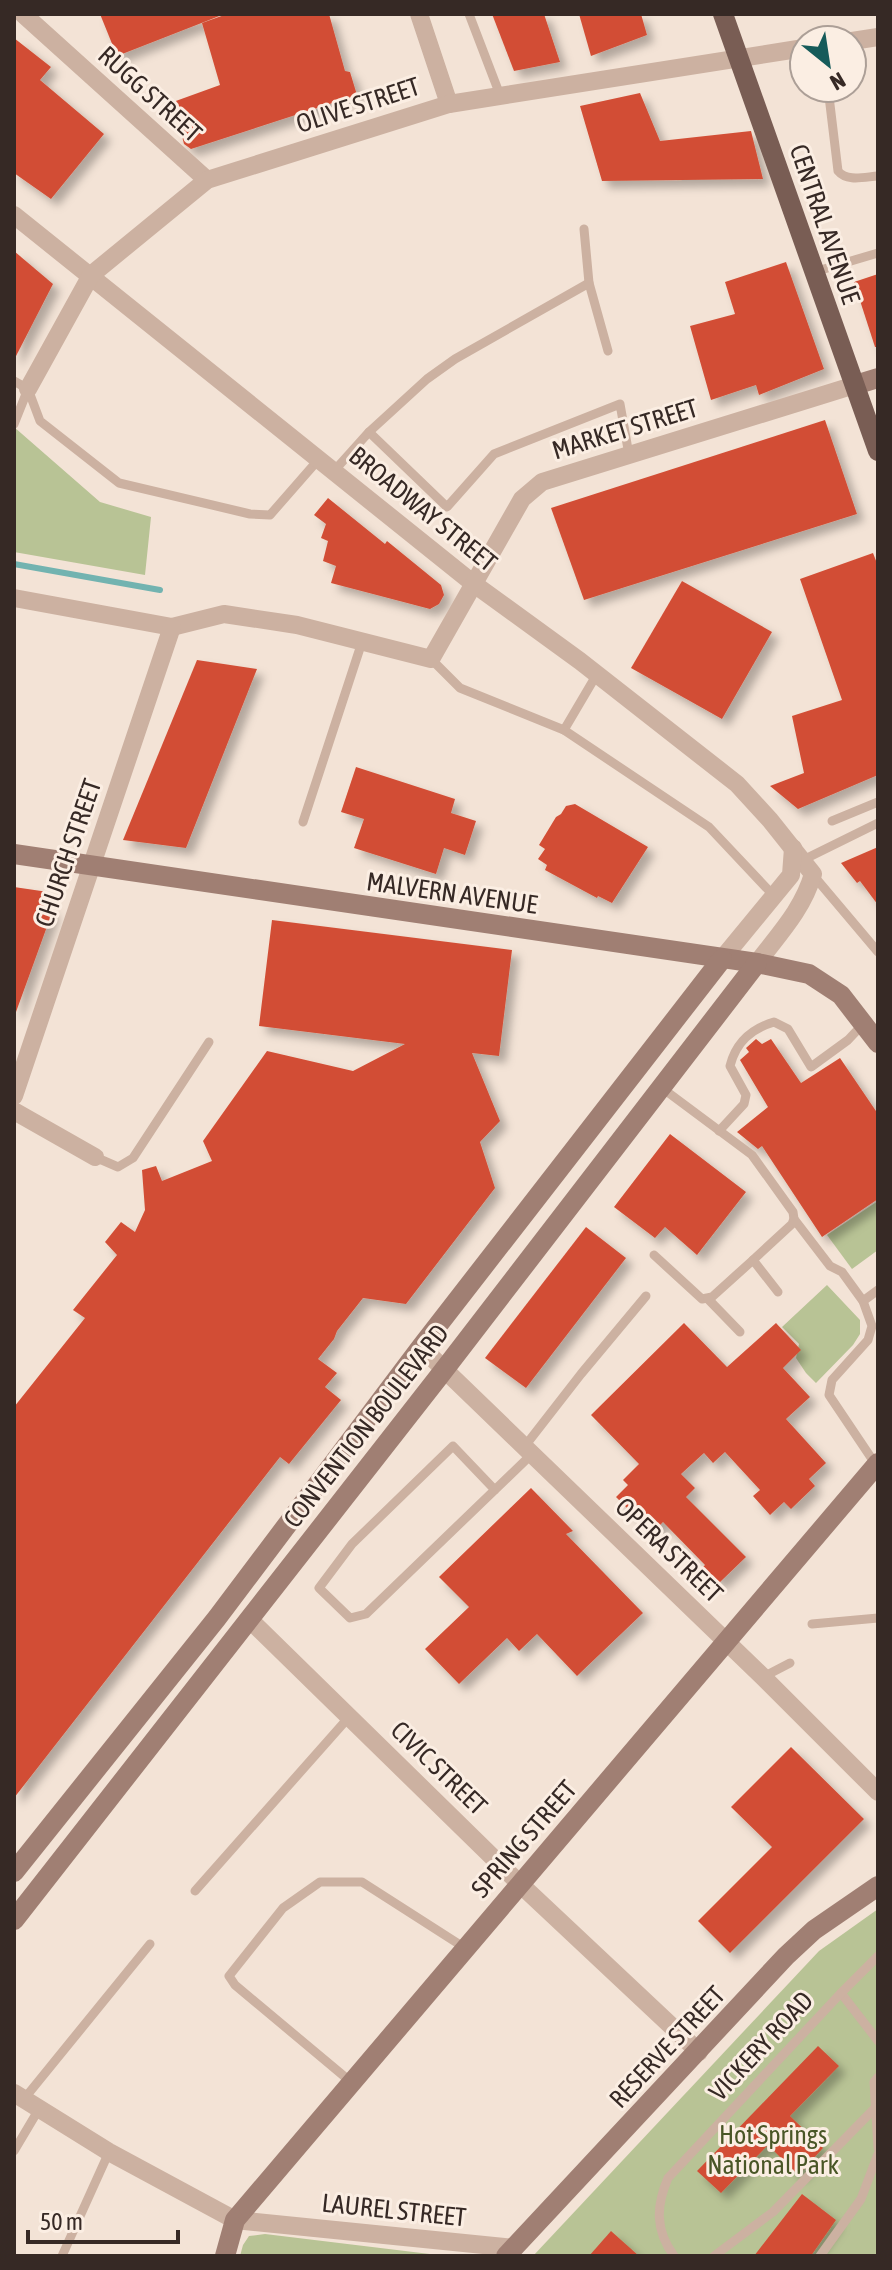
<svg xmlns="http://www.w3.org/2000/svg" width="892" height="2270" font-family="'Asap Condensed',sans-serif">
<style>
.green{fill:#b8c395}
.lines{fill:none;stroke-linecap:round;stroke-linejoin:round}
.stream{stroke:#72b3b0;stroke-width:6}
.building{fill:#d24e35;filter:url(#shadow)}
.lane{stroke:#ccb1a1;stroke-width:9}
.street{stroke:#ccb1a1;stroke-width:18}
.secondary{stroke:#a07f73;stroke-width:20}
.primary{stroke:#795d54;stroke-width:20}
.labels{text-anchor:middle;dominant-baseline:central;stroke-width:6;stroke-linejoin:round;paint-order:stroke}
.street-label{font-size:26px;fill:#362925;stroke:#fbeee3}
.park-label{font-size:26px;fill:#495626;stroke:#fbeee3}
</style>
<defs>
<filter id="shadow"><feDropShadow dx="7" dy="7" stdDeviation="4" flood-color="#0004"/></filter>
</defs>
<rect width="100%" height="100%" fill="#f3e3d6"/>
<g class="green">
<path d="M 14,427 L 100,502 L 151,517 L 145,575 L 14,552 Z"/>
<path d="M 878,1201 L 878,1250 L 852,1269 L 827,1235 Z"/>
<path d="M 827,1285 L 860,1320 L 860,1334 L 853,1345 L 816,1383 L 806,1373 L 796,1358 L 799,1344 L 782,1327 Z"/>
<path d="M 878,1909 L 878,2256 L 533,2256 L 819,1951 Z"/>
<path d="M 265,2234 L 438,2255 L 455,2256 L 240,2256 L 243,2245 L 249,2236 Z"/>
</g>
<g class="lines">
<path class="stream" d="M 14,564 L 160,590"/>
</g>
<g class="building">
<path d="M 100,14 L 222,14 L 222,15 L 117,56 Z"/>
<path d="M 227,14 L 329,14 L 345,71 L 350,72 L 357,95 L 191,149 L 184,144 L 173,102 L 220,85 L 202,23 Z"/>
<path d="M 492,14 L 544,14 L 560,62 L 514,71 Z"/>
<path d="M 579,14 L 641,14 L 647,35 L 591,56 Z"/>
<path d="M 14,38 L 51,67 L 40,80 L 104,134 L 51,199 L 14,173 Z"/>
<path d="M 640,93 L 660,141 L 751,131 L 763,179 L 602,181 L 580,106 Z"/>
<path d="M 14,251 L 53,284 L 14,360 Z"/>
<path d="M 786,262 L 824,369 L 759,395 L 756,385 L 711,400 L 690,326 L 735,314 L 725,282 Z"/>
<path d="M 878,274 L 878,347 L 875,347 L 854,282 Z"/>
<path d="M 825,420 L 857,514 L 584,600 L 551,508 Z"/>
<path d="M 328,498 L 385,544 L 387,541 L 441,585 L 444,595 L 439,604 L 430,609 L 331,583 L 336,566 L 323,561 L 328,541 L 321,538 L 326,524 L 314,515 Z"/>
<path d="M 873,553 L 878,566 L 878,775 L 798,809 L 770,786 L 804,773 L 792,716 L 842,700 L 800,579 Z"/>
<path d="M 682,581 L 772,632 L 722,719 L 631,668 Z"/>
<path d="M 197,660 L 257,669 L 186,848 L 123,840 Z"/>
<path d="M 356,767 L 455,799 L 451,813 L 476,821 L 465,855 L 444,848 L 436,874 L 354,848 L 364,819 L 341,812 Z"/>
<path d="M 575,804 L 648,847 L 612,903 L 598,896 L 597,898 L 545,870 L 547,865 L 538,859 L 545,849 L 539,845 L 556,817 L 561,814 L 566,806 Z"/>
<path d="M 878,847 L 878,905 L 860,881 L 857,883 L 841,863 Z"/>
<path d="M 14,887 L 48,892 L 43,908 L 53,910 L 16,1012 L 14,1012 Z"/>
<path d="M 272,920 L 512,950 L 499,1056 L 472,1053 L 500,1121 L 480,1142 L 495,1188 L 406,1304 L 363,1298 L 337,1331 L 334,1339 L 318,1359 L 337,1373 L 325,1387 L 341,1400 L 289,1464 L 280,1457 L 14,1798 L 14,1407 L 85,1318 L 73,1310 L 117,1255 L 105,1242 L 121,1222 L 135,1232 L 145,1210 L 142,1170 L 156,1166 L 162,1181 L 212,1161 L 203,1141 L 267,1051 L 353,1071 L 405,1044 L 259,1026 Z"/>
<path d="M 756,1039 L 762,1044 L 771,1039 L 801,1083 L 840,1058 L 878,1114 L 878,1199 L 822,1237 L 762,1146 L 758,1149 L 737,1132 L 768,1107 L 740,1060 L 749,1052 L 746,1048 Z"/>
<path d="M 670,1134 L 746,1192 L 697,1255 L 665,1227 L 655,1238 L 614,1207 Z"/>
<path d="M 586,1227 L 626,1258 L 526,1388 L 485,1358 Z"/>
<path d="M 684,1323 L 727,1367 L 776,1323 L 801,1350 L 783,1368 L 810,1397 L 786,1419 L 826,1463 L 809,1479 L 815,1486 L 791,1509 L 784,1502 L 770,1515 L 753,1496 L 760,1490 L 725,1452 L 713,1463 L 704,1453 L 681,1474 L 695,1488 L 686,1497 L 746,1557 L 719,1583 L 703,1567 L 705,1565 L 663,1522 L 652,1533 L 616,1497 L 628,1485 L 623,1480 L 639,1464 L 591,1415 Z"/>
<path d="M 531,1488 L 573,1531 L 566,1534 L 643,1613 L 577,1676 L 537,1634 L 519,1651 L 507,1638 L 459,1684 L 425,1649 L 469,1607 L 439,1577 Z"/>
<path d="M 791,1747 L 864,1819 L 730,1953 L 698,1921 L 772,1847 L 731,1807 Z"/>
<path d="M 818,2046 L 839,2066 L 790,2116 L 823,2148 L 798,2175 L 768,2145 L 721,2193 L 697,2171 Z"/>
<path d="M 802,2194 L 836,2220 L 813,2253 L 811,2256 L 754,2256 Z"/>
<path d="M 611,2231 L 639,2256 L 589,2256 Z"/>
</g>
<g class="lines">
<g class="lane">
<path d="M 469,14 L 500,95"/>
<path d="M 828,88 L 838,171 C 847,182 864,177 878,176"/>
<path d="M 584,229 L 589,283"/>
<path d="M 814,272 L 878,253"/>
<path d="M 14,381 L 28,389 L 14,424"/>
<path d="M 28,389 L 40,421 L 119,483 L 250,514 L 270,515 L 319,459"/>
<path d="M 369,432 L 427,379 L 455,359 L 589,283 L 608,351"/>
<path d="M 334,471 L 369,432 L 447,507 L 494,454 L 620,404 L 629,455"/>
<path d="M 431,659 L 460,688 L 564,730 L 597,674"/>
<path d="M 564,730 L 709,827 L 774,896"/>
<path d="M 832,821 L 878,802"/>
<path d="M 303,822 L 362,642"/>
<path d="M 803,860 L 878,823"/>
<path d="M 813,875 L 878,952"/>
<path d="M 662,1088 L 752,1155 L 793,1212 L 794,1219 L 792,1224 L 753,1260"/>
<path d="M 719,1131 L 744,1104 L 746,1095 L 730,1066 C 736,1042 751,1029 774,1022 L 788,1029 L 811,1067 L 848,1040 L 864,1023"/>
<path d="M 95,1157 L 118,1167 L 133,1158 L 209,1042"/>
<path d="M 794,1219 L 830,1266 L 842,1272 L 863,1301 L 872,1326 L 868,1340 L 832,1380 L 829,1395 L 876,1465"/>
<path d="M 654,1255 L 702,1299 L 712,1297 L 753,1260 L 778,1292"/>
<path d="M 708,1299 L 740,1332"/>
<path d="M 863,1301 L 878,1290"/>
<path d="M 525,1446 L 581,1374 L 646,1296"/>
<path d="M 495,1490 L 453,1446 L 352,1544 L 319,1588 L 350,1618 L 366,1614 L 532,1454"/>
<path d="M 812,1624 L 878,1618"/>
<path d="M 763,1677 L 790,1663"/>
<path d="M 195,1891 L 349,1717"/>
<path d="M 841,1993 L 878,2041"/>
<path d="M 878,2077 L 874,2082 L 878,2148"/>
<path d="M 351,2082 L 235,1985 L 229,1976 L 283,1908 L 320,1882 L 362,1882 L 465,1948"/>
<path d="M 24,2099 L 150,1944"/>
<path d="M 14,2151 L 39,2109"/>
<path d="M 62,2256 L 109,2152"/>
<path d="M 674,2256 C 655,2230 656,2206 668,2178 L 841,1993 L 878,1956"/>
<path d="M 714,2256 L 773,2212 L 875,2108"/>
<path d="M 820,2256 L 861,2199 L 878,2154"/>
</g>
<g class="street">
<path d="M 23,14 L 207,180"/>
<path d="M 419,14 L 449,104"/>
<path d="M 852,41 L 878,37"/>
<path d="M 14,215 L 474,584 L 580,661 L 737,784 L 770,820 L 813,874 C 803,909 779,934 757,963"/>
<path d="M 28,389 L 91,275 L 207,180 L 449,104 L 804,48"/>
<path d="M 14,598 L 172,627 L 224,614 L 297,625 L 431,659 L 522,499 L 542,482 L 855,385"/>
<path d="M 722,959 L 791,875 L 793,848"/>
<path d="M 14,1096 L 172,627"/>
<path d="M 14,1111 L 95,1157"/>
<path d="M 421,1347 L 763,1677 L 878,1792"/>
<path d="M 249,1619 L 520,1884 L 699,2052"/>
<path d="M 14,2093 L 109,2152 L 235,2220 L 514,2248"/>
</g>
<g class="secondary">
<path d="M 855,385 L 878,378"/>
<path d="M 14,854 L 757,963 L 809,974 L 841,995 L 878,1043"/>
<path d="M 14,1872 L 217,1618 L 421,1347 L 722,959"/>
<path d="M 14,1920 L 437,1379 L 757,963"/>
<path d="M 225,2256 L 235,2220 L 878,1463"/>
<path d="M 506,2256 L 786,1956 L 814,1930 L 878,1886"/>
</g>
<path class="primary" d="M 723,14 L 878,451"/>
</g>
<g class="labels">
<g class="street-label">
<text transform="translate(150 94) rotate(42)">RUGG STREET</text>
<text transform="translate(358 105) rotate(-18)">OLIVE STREET</text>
<text transform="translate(825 224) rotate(71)">CENTRAL AVENUE</text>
<text transform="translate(625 429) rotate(-17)">MARKET STREET</text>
<text transform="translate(423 509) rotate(39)">BROADWAY STREET</text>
<text transform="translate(68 853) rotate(-71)">CHURCH STREET</text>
<text transform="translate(452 893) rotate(8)">MALVERN AVENUE</text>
<text transform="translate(366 1426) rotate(-52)">CONVENTION BOULEVARD</text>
<text transform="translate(669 1550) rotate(44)">OPERA STREET</text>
<text transform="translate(439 1768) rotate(44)">CIVIC STREET</text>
<text transform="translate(524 1839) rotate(-49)">SPRING STREET</text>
<text transform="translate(761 2046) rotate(-47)">VICKERY ROAD</text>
<text transform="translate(667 2047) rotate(-47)">RESERVE STREET</text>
<text transform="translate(394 2210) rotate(6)">LAUREL STREET</text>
</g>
<g class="park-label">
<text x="773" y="2135">Hot Springs<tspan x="773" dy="30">National Park</tspan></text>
</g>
</g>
<rect width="892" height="2270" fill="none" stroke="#362925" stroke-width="32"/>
<g transform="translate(828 64) rotate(150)"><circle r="38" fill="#fbeee3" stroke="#ac9f97" stroke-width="2"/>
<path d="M0-6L14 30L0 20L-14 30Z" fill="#165b5a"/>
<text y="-12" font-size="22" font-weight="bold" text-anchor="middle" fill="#362925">N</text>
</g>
<path d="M28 2230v12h150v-12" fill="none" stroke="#362925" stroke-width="4"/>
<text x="40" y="2230" font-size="24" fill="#362925" stroke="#fbeee3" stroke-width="6" paint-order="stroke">50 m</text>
</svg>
